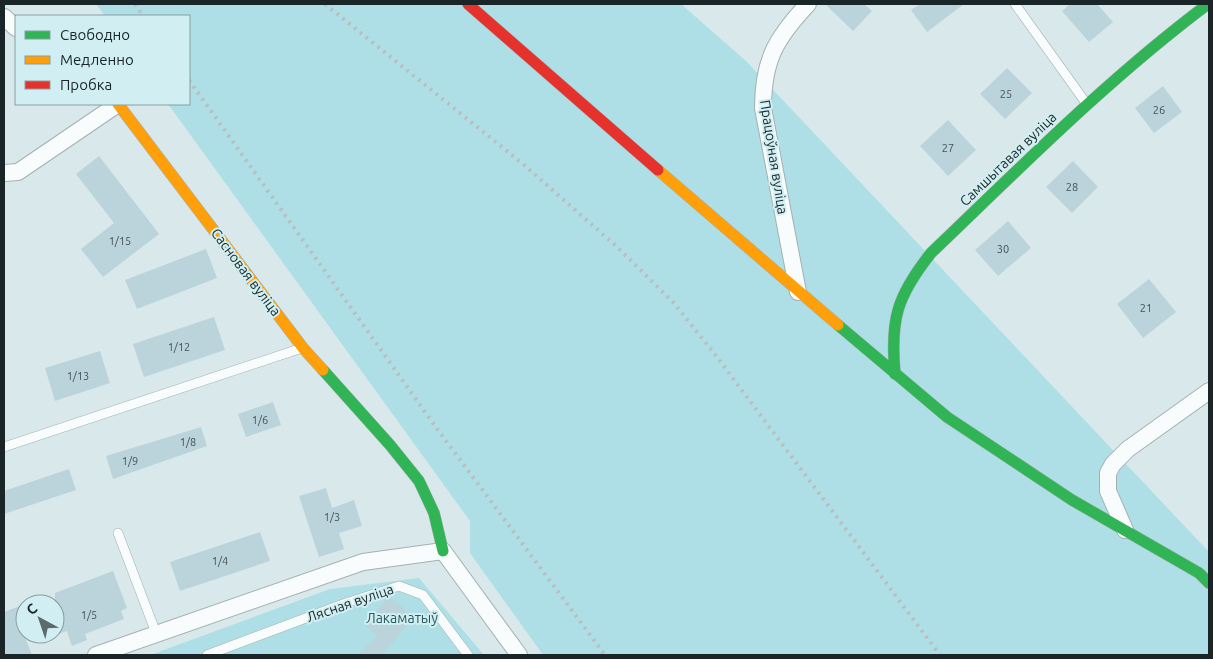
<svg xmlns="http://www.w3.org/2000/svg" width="1213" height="659" font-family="Ubuntu,sans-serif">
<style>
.green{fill:#aedfe6}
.building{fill:#bbd4dc}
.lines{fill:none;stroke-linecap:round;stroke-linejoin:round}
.lane-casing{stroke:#a4b0b2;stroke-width:10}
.street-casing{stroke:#a4b0b2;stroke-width:18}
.fast-casing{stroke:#a4b0b2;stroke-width:12}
.slow-casing{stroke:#a4b0b2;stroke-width:12}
.jam-casing{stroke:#a4b0b2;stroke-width:12}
.lane{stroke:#f9fcfc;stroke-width:9}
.street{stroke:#f9fcfc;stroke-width:16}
.fast{stroke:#30b455;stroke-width:11}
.slow{stroke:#ff9f0a;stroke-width:11}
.jam{stroke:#e5322d;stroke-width:11}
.rail{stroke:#babebf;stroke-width:4;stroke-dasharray:2.5 5;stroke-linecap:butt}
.labels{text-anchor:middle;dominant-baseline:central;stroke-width:4;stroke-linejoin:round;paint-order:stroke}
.number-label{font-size:11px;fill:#425154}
.street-label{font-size:14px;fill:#192526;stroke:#d1eff3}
.park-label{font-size:14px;fill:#2a585e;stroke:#d1eff3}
</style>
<rect width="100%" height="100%" fill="#d9e9eb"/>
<g class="green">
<path d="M 96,4 L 681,4 L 746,61 L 1209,552 L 1209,655 L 543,655 L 470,553 L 470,521 L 168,104 L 189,104 L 189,16 L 105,16 Z"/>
<path d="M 419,578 L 484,655 L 150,655 L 330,589 Z"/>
</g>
<g class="building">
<path d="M 825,4 L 864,4 L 872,11 L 853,31 Z"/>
<path d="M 920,4 L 964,4 L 927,32 L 911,10 Z"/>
<path d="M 1070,4 L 1097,4 L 1113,22 L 1089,42 L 1062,11 Z"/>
<path d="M 1007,68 L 1032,93 L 1005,119 L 980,94 Z"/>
<path d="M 1163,86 L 1182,112 L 1154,133 L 1135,108 Z"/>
<path d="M 948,120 L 976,150 L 948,176 L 920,146 Z"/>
<path d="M 99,156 L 159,234 L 103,277 L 81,249 L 114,223 L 76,174 Z"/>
<path d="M 1073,161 L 1098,187 L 1072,213 L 1046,187 Z"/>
<path d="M 1008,221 L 1031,248 L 998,276 L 975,250 Z"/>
<path d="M 206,249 L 217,278 L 137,309 L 125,280 Z"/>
<path d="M 1149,279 L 1176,312 L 1143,338 L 1117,304 Z"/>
<path d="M 214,317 L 225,350 L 144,377 L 133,344 Z"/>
<path d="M 100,351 L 110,383 L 55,401 L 45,368 Z"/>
<path d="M 273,402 L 281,425 L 246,437 L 238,414 Z"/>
<path d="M 201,427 L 207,446 L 113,479 L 106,456 Z"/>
<path d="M 69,469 L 76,490 L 4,514 L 4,491 Z"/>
<path d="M 326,488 L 332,508 L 354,500 L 362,526 L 339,533 L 344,549 L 319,557 L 299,496 Z"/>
<path d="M 260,532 L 270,561 L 180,591 L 170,562 Z"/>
<path d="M 113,571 L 127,608 L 121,611 L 124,619 L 85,634 L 87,640 L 72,646 L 67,631 L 55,635 L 55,593 Z"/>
<path d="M 389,596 L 414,617 L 382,655 L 358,655 L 377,636 L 365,625 Z"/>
<path d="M 25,604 L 25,637 L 32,655 L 4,655 L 4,612 Z"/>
</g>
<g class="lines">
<defs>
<g id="lane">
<path d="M 1015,4 L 1086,103"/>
<path d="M 4,447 L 302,348"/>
<path d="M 118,533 L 156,633"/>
<path d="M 207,655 L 346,603 L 399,586 L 423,595 L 468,655"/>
</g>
<g id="street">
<path d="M 4,17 L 16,28"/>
<path d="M 4,173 L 18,172 L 118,104"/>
<path d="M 798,292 L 763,108 C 763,60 776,38 808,4"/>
<path d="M 1125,530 L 1108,491 L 1108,473 L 1113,464 L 1128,449 L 1209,391"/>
<path d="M 96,655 L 363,562 L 443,551 L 519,655"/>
</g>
<g id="fast">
<path d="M 838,325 L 947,417 L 1072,500 L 1199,573 L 1209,583"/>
<path d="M 323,370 L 390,445 L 419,481 L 434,513 L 443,551"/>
<path d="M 895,374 C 890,319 897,296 931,253 C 1021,167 1108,79 1208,4"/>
</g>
<g id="slow">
<path d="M 118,104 L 303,348 L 323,370"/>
<path d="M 658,170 L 838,325"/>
</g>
<path id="jam" d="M 468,4 L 658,170"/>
</defs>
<use href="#lane" class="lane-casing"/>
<use href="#street" class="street-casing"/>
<use href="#fast" class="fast-casing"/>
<use href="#slow" class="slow-casing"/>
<use href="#jam" class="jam-casing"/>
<use href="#lane" class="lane"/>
<use href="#street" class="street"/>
<use href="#fast" class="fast"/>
<use href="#slow" class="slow"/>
<use href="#jam" class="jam"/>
<g class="rail">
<path d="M 135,4 L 143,16"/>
<path d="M 325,4 L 523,164 L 615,245 L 673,302 L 717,357 L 940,655"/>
<path d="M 189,80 L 435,426 L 605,655"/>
</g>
</g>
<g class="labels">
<g class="number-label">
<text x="1006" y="94">25</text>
<text x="1159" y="110">26</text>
<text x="948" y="148">27</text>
<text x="1072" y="187">28</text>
<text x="120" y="241">1/15</text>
<text x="1003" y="249">30</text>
<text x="1146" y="308">21</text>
<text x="179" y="347">1/12</text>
<text x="78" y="376">1/13</text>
<text x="260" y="420">1/6</text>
<text x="188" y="442">1/8</text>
<text x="130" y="461">1/9</text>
<text x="332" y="517">1/3</text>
<text x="220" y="561">1/4</text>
<text x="89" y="615">1/5</text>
</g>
<g class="street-label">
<text transform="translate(774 157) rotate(81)">Працоўная вуліца</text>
<text transform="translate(1008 159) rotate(-44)">Самшытавая вуліца</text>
<text transform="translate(246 272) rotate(53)">Сасновая вуліца</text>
<text transform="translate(350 603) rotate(-19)">Лясная вуліца</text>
</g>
<g class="park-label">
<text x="402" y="618">Лакаматыў</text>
</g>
</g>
<rect width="1213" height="659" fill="none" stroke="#192526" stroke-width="10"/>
<rect x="15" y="15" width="175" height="90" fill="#d1eff3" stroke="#879ea1"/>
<rect x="25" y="31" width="25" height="8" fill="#30b455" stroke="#879ea1"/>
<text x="60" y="40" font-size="15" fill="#192526">Свободно</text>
<rect x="25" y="56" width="25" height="8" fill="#ff9f0a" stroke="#879ea1"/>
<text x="60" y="65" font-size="15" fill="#192526">Медленно</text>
<rect x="25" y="81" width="25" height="8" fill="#e5322d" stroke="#879ea1"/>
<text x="60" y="90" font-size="15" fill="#192526">Пробка</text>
<g transform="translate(40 619) rotate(320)"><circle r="24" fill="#d1eff3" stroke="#879ea1"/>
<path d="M0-4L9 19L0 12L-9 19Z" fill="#5c6a6b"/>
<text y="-8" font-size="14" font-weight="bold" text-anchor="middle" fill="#192526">С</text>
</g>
</svg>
